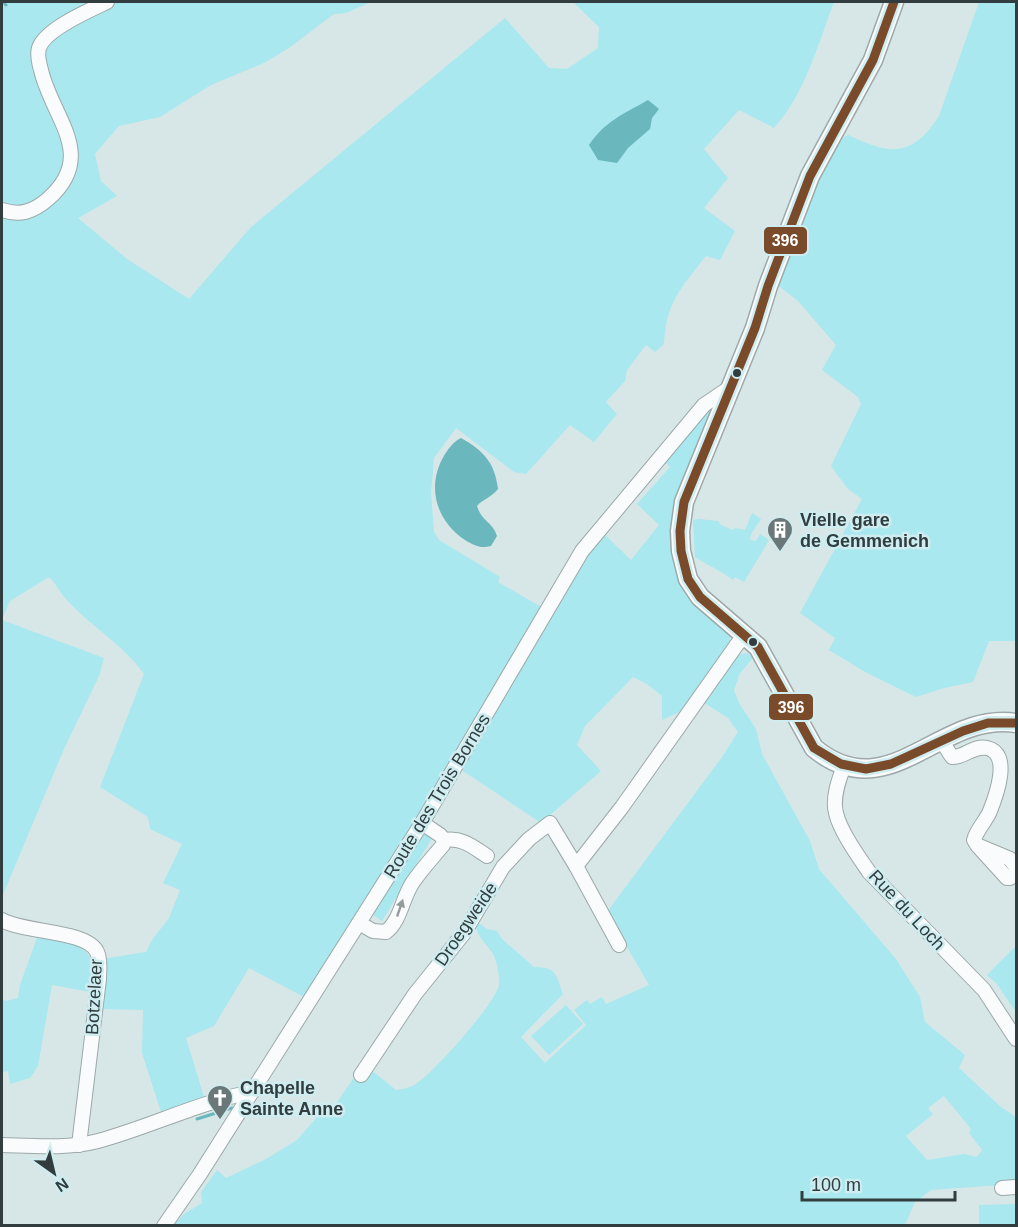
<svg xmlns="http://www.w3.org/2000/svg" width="1018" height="1227" font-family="Arial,sans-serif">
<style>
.green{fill:#a8e8ee;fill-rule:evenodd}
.water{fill:#6ab7bd}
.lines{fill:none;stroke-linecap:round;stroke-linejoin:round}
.stream{stroke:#6ab7bd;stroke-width:3}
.minor-casing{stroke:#9ca8a9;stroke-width:16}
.major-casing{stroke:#9ca8a9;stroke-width:21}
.minor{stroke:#f9fbfc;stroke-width:14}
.major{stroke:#f9fbfc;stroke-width:18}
.bus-1-casing{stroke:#cfedf0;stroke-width:14}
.bus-1{stroke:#7a4b2a;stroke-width:9}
.oneway{fill:#959c9d}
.bus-dot{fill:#313d3e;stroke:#cfedf0;stroke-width:2}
.labels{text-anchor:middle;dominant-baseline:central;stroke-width:5;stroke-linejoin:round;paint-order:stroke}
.poi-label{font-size:18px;font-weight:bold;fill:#313d3e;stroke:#cfedf0;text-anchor:start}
.street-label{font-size:18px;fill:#313d3e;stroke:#cfedf0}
.line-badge{stroke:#cfedf0;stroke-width:2}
.badge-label{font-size:16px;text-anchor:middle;font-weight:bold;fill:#fff}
</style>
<rect width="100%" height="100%" fill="#d7e7e8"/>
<g class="green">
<path d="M 2,2 L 98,2 L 39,38 L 67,142 L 65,170 L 38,204 L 2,208 Z"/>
<path d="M 115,2 L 371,2 L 346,13 L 334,14 L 289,48 L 264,63 L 211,85 L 160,117 L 119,126 L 95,154 L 101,181 L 117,196 L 78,218 L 127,259 L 189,299 L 251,227 L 505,18 L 549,68 L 567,69 L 598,48 L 599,27 L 573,2 L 834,2 C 818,44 805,94 774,128 L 739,110 L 704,149 L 728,178 L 704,208 L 735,231 L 720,260 L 706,256 C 681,288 666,302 664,344 L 655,352 L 646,345 L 627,370 L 625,381 L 606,402 L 617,414 L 594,442 L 570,425 L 526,474 L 514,472 L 456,428 L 434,458 L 431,493 L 434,532 L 439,540 L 500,577 L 498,582 L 543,608 L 476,724 L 306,998 L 249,968 L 214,1026 L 186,1038 L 204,1097 L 161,1112 L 142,1053 L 143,1010 L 101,1009 L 103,959 L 146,952 L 152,940 L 169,918 L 180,890 L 163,883 L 182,844 L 150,829 L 148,817 L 100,787 L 144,674 C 123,644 90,626 66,599 C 59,592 56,583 49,577 L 10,601 L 2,620 L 104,658 L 99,676 L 64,749 L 2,897 L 2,213 L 57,196 L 74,144 L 71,126 L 47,77 L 42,50 L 52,36 Z"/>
<path d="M 979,2 L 1016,2 L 1016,641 L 989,641 L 973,682 L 944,688 L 916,697 L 865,672 L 829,650 L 835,638 L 800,613 L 862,499 L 848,489 L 831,466 L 861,404 L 858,397 L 822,370 L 836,345 L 798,301 L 776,284 L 817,176 L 843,138 L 848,135 C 890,155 912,158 939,116 Z"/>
<path d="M 707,412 L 712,412 L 675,554 L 730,633 L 731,643 L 686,709 L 662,720 L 662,696 L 647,684 L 633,677 L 585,726 L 577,745 L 601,771 L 541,823 L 460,769 L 595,543 L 603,533 L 631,560 L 659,525 L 637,504 L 670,467 L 665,462 Z"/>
<path d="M 752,513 L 761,519 L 751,534 L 750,540 L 756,541 L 760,534 L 769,540 L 744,582 L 735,577 L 733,580 C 720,570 707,565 695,557 L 693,520 L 699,519 L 718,521 L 721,525 L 733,530 L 735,528 L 745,530 Z"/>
<path d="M 748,653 L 753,658 L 740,673 L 734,690 L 739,703 L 756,729 L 762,754 L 810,841 L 819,869 L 896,959 L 920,997 L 925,1022 L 965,1055 L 959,1068 L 1001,1107 L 1016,1117 L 1016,1184 L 931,1190 L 915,1202 L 905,1225 L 173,1226 L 184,1214 L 202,1203 L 201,1192 L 217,1170 L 226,1178 L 266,1159 L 297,1140 L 330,1102 L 335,1105 L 362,1066 L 375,1073 L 396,1090 C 402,1089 409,1088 414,1085 C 430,1077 499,1000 499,984 C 500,977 497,963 494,956 C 488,944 474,936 476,921 L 487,929 L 497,931 L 502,939 L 534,967 C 557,967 556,975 563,994 L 521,1037 L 545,1063 L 586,1025 L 574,1010 L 587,1000 L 590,1004 L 602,997 L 606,1004 L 649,985 L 607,912 L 722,757 L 738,732 L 728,718 L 703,702 L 737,655 ZM 944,1096 L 971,1129 L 969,1133 L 982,1150 L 977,1157 L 964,1154 L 927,1160 L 906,1136 L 933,1114 L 928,1108 Z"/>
<path d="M 422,833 L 430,833 L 432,838 L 382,921 L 372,914 Z"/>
<path d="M 38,935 C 58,940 89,941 93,967 C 94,974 92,984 91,992 L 52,985 L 38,1066 L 30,1078 L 10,1084 L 8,1071 L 2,1072 L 2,999 L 6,1001 L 18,998 L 20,985 Z"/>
<path d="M 1016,946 L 1016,1012 L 996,983 L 987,975 Z"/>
<path d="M 566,1005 L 583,1024 L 549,1055 L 531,1036 Z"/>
<path d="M 1016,1204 L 1016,1225 L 979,1225 L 979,1205 Z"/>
</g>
<g class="water">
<path d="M 648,100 L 659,109 L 652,118 L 650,129 L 628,148 L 617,163 L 598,160 L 589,145 C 605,121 624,114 648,100 Z"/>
<path d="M 461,438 C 484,451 495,463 498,489 C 492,497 483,499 477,506 C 482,522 493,522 497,536 L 491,546 C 480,549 474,545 465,540 C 435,520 426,485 445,454 C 450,447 453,442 461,438 Z"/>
</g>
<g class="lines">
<g class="stream">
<path d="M 3,2 L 6,5"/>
<path d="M 197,1119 L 232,1108"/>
</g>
<defs>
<g id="minor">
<path d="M 2,210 C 20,216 33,212 48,199 C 98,155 52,118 41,70 C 39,63 37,55 39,48 C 45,29 90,10 107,2"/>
<path d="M 941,740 L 952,757 C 964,758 973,745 987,748 C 1012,753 996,796 990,811 C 986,821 977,829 974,840 L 977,845 L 1007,878 L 1010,878 L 1016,872"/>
<path d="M 844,766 C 839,779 832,798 836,813 C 840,831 858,856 869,872 L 984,990 L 1016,1039"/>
<path d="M 444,840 C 462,837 473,847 487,856"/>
<path d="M 979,846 L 1010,859 L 1016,867"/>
<path d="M 576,866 L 622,807 L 738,643 L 747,636"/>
<path d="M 2,920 C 24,933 87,930 97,952 C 101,960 99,971 99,979 L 79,1145"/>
<path d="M 359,923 L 373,931 L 386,932 C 401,920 402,898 413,882 C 422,869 433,857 443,845 L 444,840 L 440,835 L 422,823"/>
<path d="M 361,1075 L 415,994 L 464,933 L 503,867 L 529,839 L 550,823 L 576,866 L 619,945"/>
<path d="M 2,1145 C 34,1146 67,1149 98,1141 C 150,1127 199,1102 252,1092"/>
<path d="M 1002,1188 L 1016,1187"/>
<path d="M 164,1226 L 200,1174 L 422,823 L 582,551 L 704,405 L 732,386"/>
</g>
<path id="major" d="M 894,2 L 873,60 L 810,176 L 768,286 L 755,328 L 684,502 L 680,531 L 681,551 L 688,579 L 700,597 L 758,647 L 814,748 C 889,810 939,711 1016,723"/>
</defs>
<use href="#minor" class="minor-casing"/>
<use href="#major" class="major-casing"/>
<use href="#minor" class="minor"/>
<use href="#major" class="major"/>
<defs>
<path id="bus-1" d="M 894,2 L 873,60 L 810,176 L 768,286 L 755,328 L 684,502 L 680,531 L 681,551 L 688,579 L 700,597 L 758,647 L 814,748 L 841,764 L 866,769 L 891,764 L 963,731 L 988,723 L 1016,723"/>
</defs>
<use href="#bus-1" class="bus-1-casing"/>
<use href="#bus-1" class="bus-1"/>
</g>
<defs><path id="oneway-solid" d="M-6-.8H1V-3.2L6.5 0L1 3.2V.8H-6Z" transform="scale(1.5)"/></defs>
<use class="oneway" href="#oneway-solid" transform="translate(400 908) rotate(-71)"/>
<defs>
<symbol id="building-pin" viewBox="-11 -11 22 30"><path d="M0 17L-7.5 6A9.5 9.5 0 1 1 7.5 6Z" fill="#6b787a" stroke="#cfedf0"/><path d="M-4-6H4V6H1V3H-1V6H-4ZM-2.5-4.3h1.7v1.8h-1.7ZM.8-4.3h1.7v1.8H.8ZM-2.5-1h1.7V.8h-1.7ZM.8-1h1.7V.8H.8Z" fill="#fff"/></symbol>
<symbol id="church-pin" viewBox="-11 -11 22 30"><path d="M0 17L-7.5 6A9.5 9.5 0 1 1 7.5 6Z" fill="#6b787a" stroke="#cfedf0"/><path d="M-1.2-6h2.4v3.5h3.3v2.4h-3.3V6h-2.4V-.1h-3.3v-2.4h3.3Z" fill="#fff"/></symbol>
</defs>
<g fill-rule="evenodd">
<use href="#building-pin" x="765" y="515" width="30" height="40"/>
<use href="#church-pin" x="205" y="1083" width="30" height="40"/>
</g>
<g class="bus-dot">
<circle cx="737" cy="373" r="5"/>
<circle cx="753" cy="642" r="5"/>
</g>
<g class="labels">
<g class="poi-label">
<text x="800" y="520">Vielle gare<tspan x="800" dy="21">de Gemmenich</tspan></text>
<text x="240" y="1088">Chapelle<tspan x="240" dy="21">Sainte Anne</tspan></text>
</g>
<g class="street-label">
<text transform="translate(437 796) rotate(-59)">Route des Trois Bornes</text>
<text transform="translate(907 910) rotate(47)">Rue du Loch</text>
<text transform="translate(466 924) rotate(-56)">Droegweide</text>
<text transform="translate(94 997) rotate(-87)">Botzelaer</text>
</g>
</g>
<g class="line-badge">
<rect x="763" y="226" width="45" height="29" rx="6" fill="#7a4b2a"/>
<rect x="768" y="693" width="46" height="28" rx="6" fill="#7a4b2a"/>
</g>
<g class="badge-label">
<text x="785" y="246">396</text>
<text x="791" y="713">396</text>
</g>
<rect width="1018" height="1227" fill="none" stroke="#313d3e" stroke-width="6"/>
<g transform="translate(54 1173) rotate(146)" stroke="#cfedf0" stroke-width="4.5" paint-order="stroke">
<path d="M0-4.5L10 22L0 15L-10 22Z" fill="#313d3e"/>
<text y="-9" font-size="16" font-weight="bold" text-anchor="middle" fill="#313d3e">N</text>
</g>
<path d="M802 1191v9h153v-9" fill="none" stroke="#313d3e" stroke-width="3"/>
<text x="811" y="1191" font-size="18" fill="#313d3e" stroke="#cfedf0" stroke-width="4.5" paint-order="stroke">100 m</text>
</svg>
